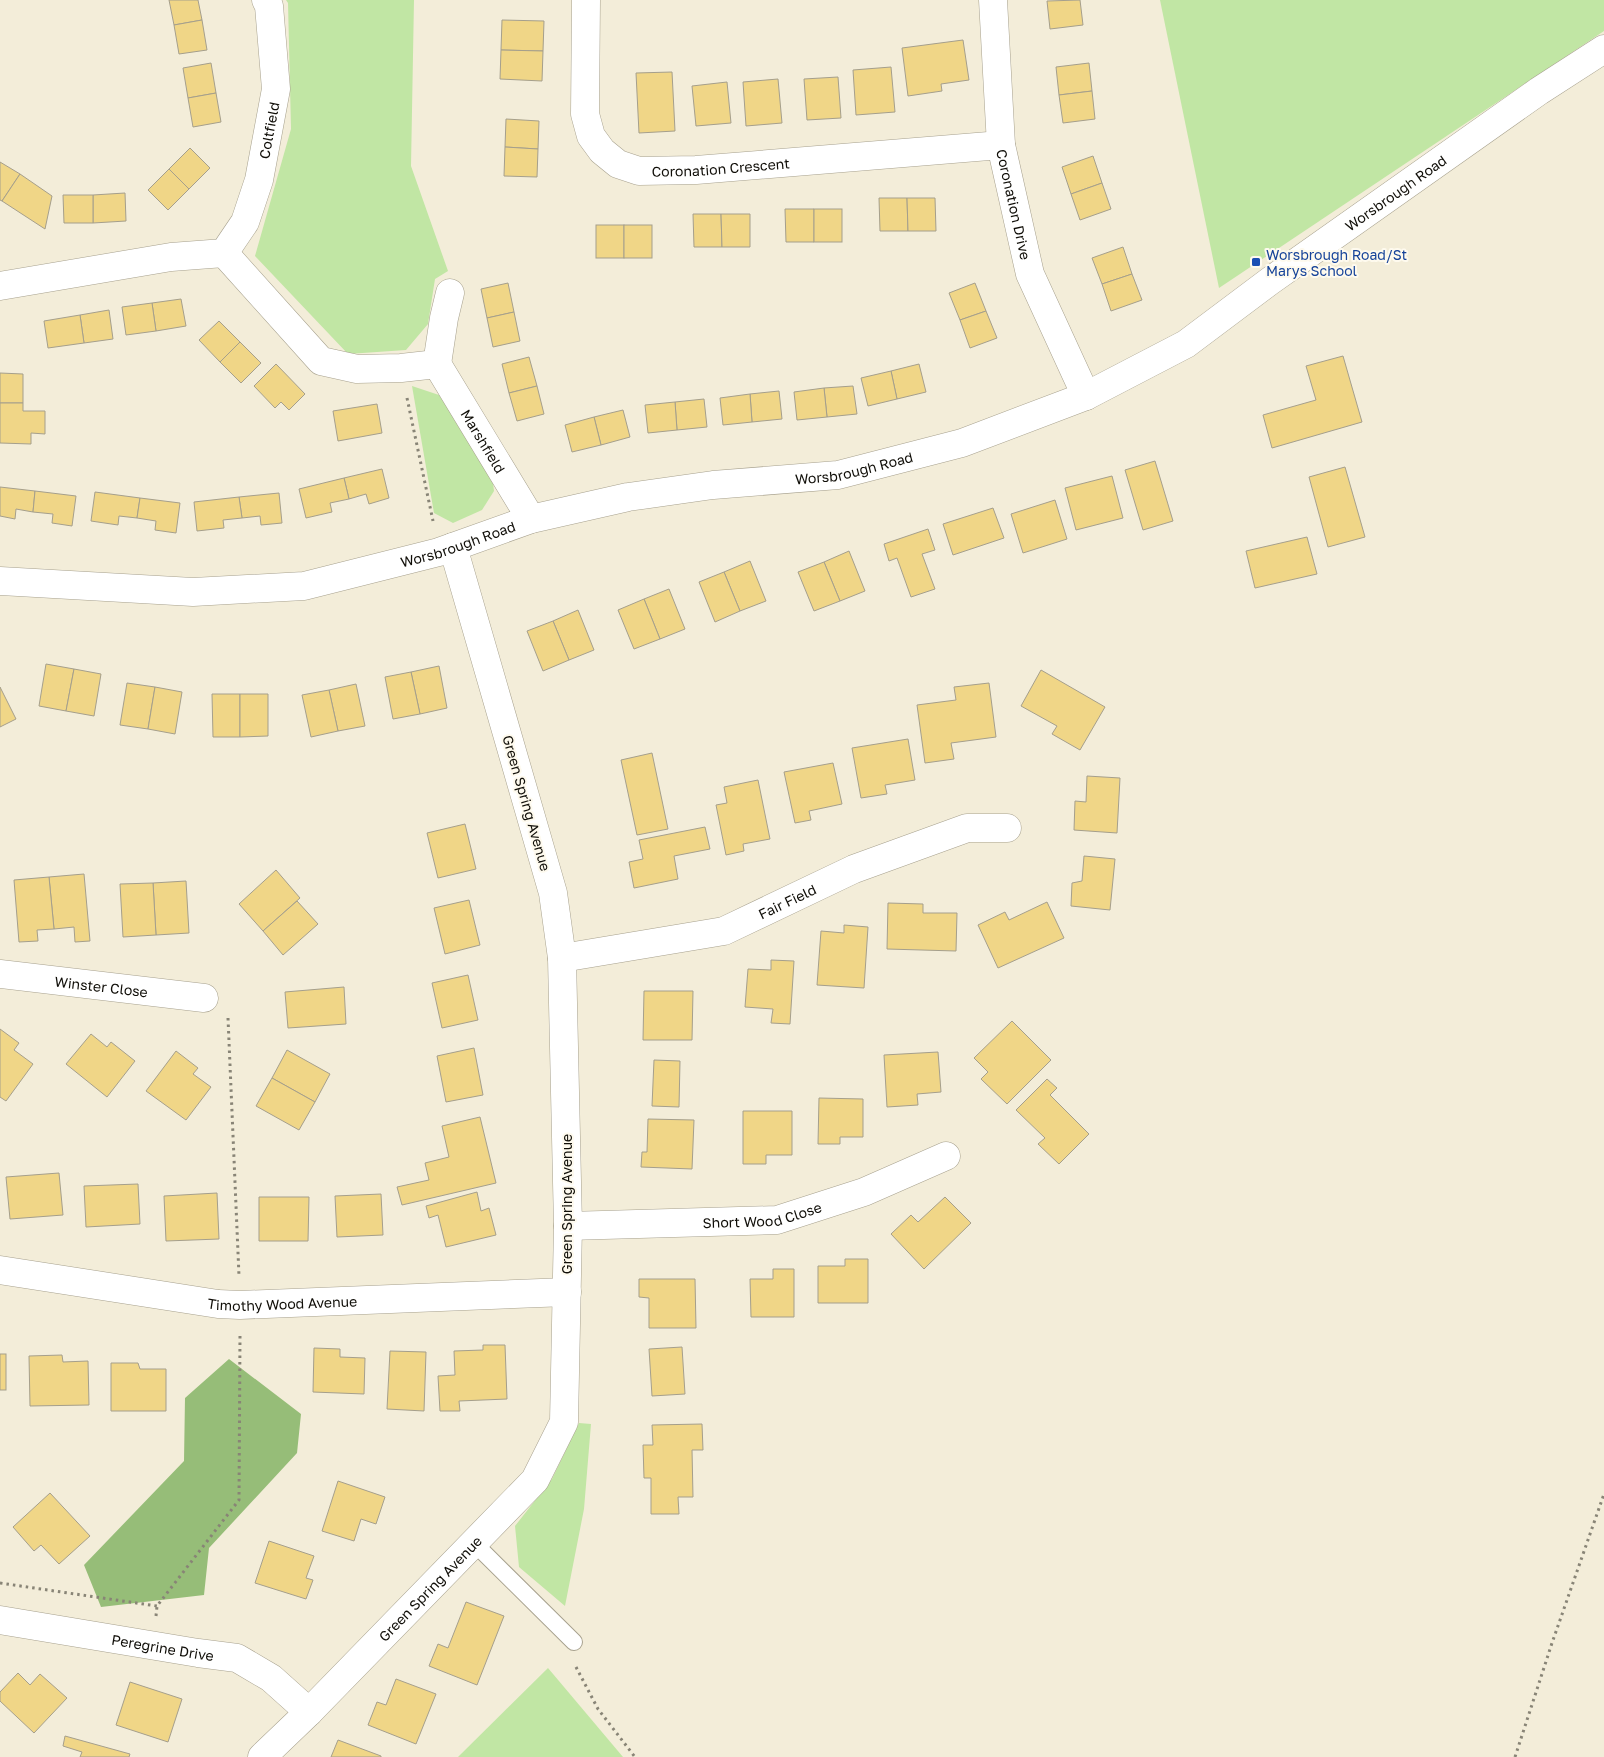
<svg xmlns="http://www.w3.org/2000/svg" width="1604" height="1757" font-family="'Golos Text',sans-serif">
<style>
.green{fill:#c1e6a4}
.forest{fill:#96bd78}
.building{fill:#f0d687;stroke:#a59f8c}
.lines{fill:none;stroke-linecap:round;stroke-linejoin:round}
.lane-casing{stroke:#a7a18e;stroke-width:18}
.street-casing{stroke:#a7a18e;stroke-width:29}
.secondary-casing{stroke:#a7a18e;stroke-width:29}
.path{stroke:#888476;stroke-width:3;stroke-dasharray:2.5 4;stroke-linecap:butt}
.lane{stroke:#fff;stroke-width:16}
.street{stroke:#fff;stroke-width:28}
.secondary{stroke:#fff;stroke-width:28}
.transit-dot{fill:#1a4fb4;stroke:#fefaee;stroke-width:2}
.labels{text-anchor:middle;dominant-baseline:central;stroke-width:4;stroke-linejoin:round;paint-order:stroke}
.street-label{font-size:14px;fill:#100e08;stroke:#fefaee}
.transit-label{font-size:14px;fill:#164399;stroke:#fefaee;text-anchor:start}
</style>
<rect width="100%" height="100%" fill="#f3edd9"/>
<g class="green">
<path d="M 286,0 L 414,0 L 411,166 L 448,271 L 435,279 L 428,324 L 406,350 L 348,354 L 255,256 L 291,129 L 288,3 Z"/>
<path d="M 1160,0 L 1604,0 L 1604,31 L 1219,288 Z"/>
<path d="M 412,386 L 439,395 L 492,474 L 494,491 L 482,510 L 453,523 L 434,513 Z"/>
<path d="M 579,1423 L 591,1424 L 584,1509 L 565,1606 L 519,1567 L 515,1526 L 552,1479 Z"/>
<path d="M 548,1668 L 623,1757 L 458,1757 Z"/>
</g>
<path class="forest" d="M 229,1359 L 301,1414 L 297,1453 L 209,1548 L 204,1595 L 101,1607 L 84,1565 L 184,1461 L 185,1398 Z"/>
<g class="building">
<path d="M 169,0 L 198,0 L 202,20 L 174,25 Z"/>
<path d="M 1080,0 L 1083,25 L 1050,29 L 1047,1 Z"/>
<path d="M 202,20 L 207,50 L 179,54 L 174,25 Z"/>
<path d="M 502,20 L 544,21 L 543,51 L 501,50 Z"/>
<path d="M 963,40 L 969,80 L 941,84 L 942,91 L 908,96 L 902,48 Z"/>
<path d="M 501,50 L 543,51 L 542,81 L 500,79 Z"/>
<path d="M 211,63 L 216,93 L 188,98 L 183,68 Z"/>
<path d="M 1089,63 L 1092,91 L 1059,95 L 1056,67 Z"/>
<path d="M 891,67 L 895,112 L 856,115 L 853,70 Z"/>
<path d="M 672,72 L 675,131 L 639,133 L 636,73 Z"/>
<path d="M 838,77 L 841,118 L 807,120 L 804,79 Z"/>
<path d="M 778,79 L 782,123 L 746,126 L 743,82 Z"/>
<path d="M 727,82 L 731,123 L 696,126 L 692,86 Z"/>
<path d="M 1092,91 L 1095,119 L 1063,123 L 1059,95 Z"/>
<path d="M 216,93 L 221,122 L 193,127 L 188,98 Z"/>
<path d="M 506,119 L 539,121 L 538,149 L 505,147 Z"/>
<path d="M 505,147 L 538,149 L 537,177 L 504,176 Z"/>
<path d="M 190,148 L 210,168 L 189,189 L 169,169 Z"/>
<path d="M 1093,156 L 1102,183 L 1071,194 L 1062,167 Z"/>
<path d="M 0,162 L 20,174 L 2,201 L 0,200 Z"/>
<path d="M 169,169 L 189,189 L 168,210 L 148,190 Z"/>
<path d="M 20,174 L 52,196 L 45,229 L 2,201 Z"/>
<path d="M 1102,183 L 1111,209 L 1080,220 L 1071,194 Z"/>
<path d="M 125,193 L 126,221 L 93,223 L 93,195 Z"/>
<path d="M 63,195 L 93,195 L 93,223 L 64,223 Z"/>
<path d="M 879,198 L 907,198 L 908,231 L 880,231 Z"/>
<path d="M 907,198 L 935,198 L 936,231 L 908,231 Z"/>
<path d="M 785,209 L 814,209 L 814,242 L 786,242 Z"/>
<rect x="814" y="209" width="28" height="33"/>
<path d="M 693,214 L 721,214 L 722,247 L 694,247 Z"/>
<path d="M 721,214 L 750,214 L 750,247 L 722,247 Z"/>
<rect x="596" y="225" width="28" height="33"/>
<rect x="624" y="225" width="28" height="33"/>
<path d="M 1123,247 L 1132,274 L 1102,284 L 1092,258 Z"/>
<path d="M 1132,274 L 1142,300 L 1111,311 L 1102,284 Z"/>
<path d="M 508,283 L 514,312 L 487,318 L 481,289 Z"/>
<path d="M 975,283 L 986,311 L 960,320 L 949,293 Z"/>
<path d="M 181,299 L 186,326 L 156,331 L 152,303 Z"/>
<path d="M 152,303 L 156,331 L 126,335 L 122,307 Z"/>
<path d="M 109,310 L 113,339 L 84,343 L 80,315 Z"/>
<path d="M 986,311 L 997,338 L 970,348 L 960,320 Z"/>
<path d="M 514,312 L 520,341 L 493,347 L 487,318 Z"/>
<path d="M 80,315 L 84,343 L 48,348 L 44,321 Z"/>
<path d="M 219,321 L 240,342 L 220,362 L 199,340 Z"/>
<path d="M 240,342 L 261,363 L 241,383 L 220,362 Z"/>
<path d="M 1343,356 L 1362,422 L 1272,448 L 1263,415 L 1316,400 L 1306,366 Z"/>
<path d="M 529,357 L 537,386 L 509,393 L 502,364 Z"/>
<path d="M 276,364 L 305,394 L 289,410 L 281,402 L 275,408 L 254,386 Z"/>
<path d="M 919,364 L 926,392 L 897,399 L 891,371 Z"/>
<path d="M 891,371 L 897,399 L 868,406 L 861,378 Z"/>
<path d="M 0,373 L 23,374 L 23,403 L 0,403 Z"/>
<path d="M 537,386 L 544,414 L 517,421 L 509,393 Z"/>
<path d="M 853,386 L 857,414 L 827,417 L 824,388 Z"/>
<path d="M 824,388 L 827,417 L 797,420 L 794,392 Z"/>
<path d="M 779,391 L 782,419 L 752,422 L 750,394 Z"/>
<path d="M 750,394 L 752,422 L 723,425 L 720,398 Z"/>
<path d="M 704,399 L 707,427 L 677,430 L 675,402 Z"/>
<path d="M 675,402 L 677,430 L 648,433 L 645,405 Z"/>
<path d="M 0,403 L 23,403 L 23,411 L 45,411 L 45,434 L 31,433 L 31,444 L 0,443 Z"/>
<path d="M 377,404 L 382,433 L 338,441 L 333,411 Z"/>
<path d="M 623,410 L 630,437 L 601,445 L 594,417 Z"/>
<path d="M 594,417 L 601,445 L 572,452 L 565,425 Z"/>
<path d="M 1155,461 L 1173,521 L 1143,530 L 1125,470 Z"/>
<path d="M 1345,467 L 1365,537 L 1328,547 L 1309,477 Z"/>
<path d="M 382,469 L 389,498 L 369,504 L 366,494 L 349,499 L 344,478 Z"/>
<path d="M 1112,476 L 1123,518 L 1076,530 L 1065,488 Z"/>
<path d="M 344,478 L 349,499 L 330,503 L 332,512 L 306,518 L 299,489 Z"/>
<path d="M 0,487 L 35,491 L 33,512 L 16,509 L 15,519 L 0,516 Z"/>
<path d="M 35,491 L 76,496 L 72,526 L 52,523 L 53,514 L 33,512 Z"/>
<path d="M 95,492 L 140,498 L 137,518 L 119,516 L 118,525 L 91,521 Z"/>
<path d="M 279,493 L 282,523 L 261,525 L 260,516 L 242,518 L 239,497 Z"/>
<path d="M 239,497 L 242,518 L 223,520 L 224,528 L 197,531 L 194,502 Z"/>
<path d="M 140,498 L 180,503 L 176,533 L 155,530 L 156,521 L 137,518 Z"/>
<path d="M 1055,500 L 1067,539 L 1023,553 L 1011,514 Z"/>
<path d="M 993,508 L 1004,538 L 953,555 L 943,524 Z"/>
<path d="M 928,529 L 935,550 L 922,554 L 935,589 L 911,597 L 897,558 L 889,561 L 884,544 Z"/>
<path d="M 1307,537 L 1317,574 L 1255,588 L 1246,551 Z"/>
<path d="M 849,551 L 865,591 L 840,601 L 824,562 Z"/>
<path d="M 750,561 L 766,601 L 740,611 L 724,572 Z"/>
<path d="M 824,562 L 840,601 L 814,611 L 798,572 Z"/>
<path d="M 724,572 L 740,611 L 715,622 L 699,582 Z"/>
<path d="M 669,589 L 685,629 L 660,639 L 644,599 Z"/>
<path d="M 644,599 L 660,639 L 634,649 L 618,610 Z"/>
<path d="M 578,610 L 594,650 L 569,660 L 553,621 Z"/>
<path d="M 553,621 L 569,660 L 543,671 L 527,631 Z"/>
<path d="M 46,664 L 74,669 L 66,711 L 39,706 Z"/>
<path d="M 439,666 L 447,708 L 420,714 L 411,672 Z"/>
<path d="M 74,669 L 101,674 L 94,716 L 66,711 Z"/>
<path d="M 1041,670 L 1105,707 L 1080,750 L 1052,734 L 1057,726 L 1021,706 Z"/>
<path d="M 411,672 L 420,714 L 393,719 L 385,677 Z"/>
<path d="M 127,683 L 155,687 L 148,729 L 120,725 Z"/>
<path d="M 989,683 L 996,737 L 951,743 L 954,759 L 925,763 L 917,705 L 956,700 L 954,687 Z"/>
<path d="M 356,684 L 365,726 L 338,731 L 329,690 Z"/>
<path d="M 0,687 L 16,719 L 0,727 Z"/>
<path d="M 155,687 L 182,692 L 175,734 L 148,729 Z"/>
<path d="M 329,690 L 338,731 L 311,737 L 302,695 Z"/>
<path d="M 212,694 L 240,694 L 240,737 L 213,737 Z"/>
<path d="M 240,694 L 268,694 L 268,736 L 240,737 Z"/>
<path d="M 908,739 L 915,780 L 885,785 L 887,794 L 861,798 L 852,748 Z"/>
<path d="M 652,753 L 668,829 L 637,835 L 621,760 Z"/>
<path d="M 833,763 L 842,804 L 809,811 L 811,820 L 795,823 L 784,772 Z"/>
<path d="M 1087,776 L 1120,778 L 1117,833 L 1074,830 L 1075,801 L 1086,802 Z"/>
<path d="M 758,780 L 770,839 L 743,844 L 744,851 L 726,855 L 716,805 L 727,803 L 724,787 Z"/>
<path d="M 465,824 L 476,869 L 438,878 L 427,833 Z"/>
<path d="M 705,827 L 710,849 L 674,856 L 678,879 L 634,888 L 629,862 L 643,859 L 639,840 Z"/>
<path d="M 1084,856 L 1115,859 L 1110,910 L 1071,906 L 1072,883 L 1082,881 Z"/>
<path d="M 276,870 L 300,898 L 263,931 L 239,904 Z"/>
<path d="M 84,874 L 90,941 L 75,942 L 74,927 L 54,929 L 49,877 Z"/>
<path d="M 49,877 L 54,929 L 37,930 L 38,941 L 19,942 L 14,880 Z"/>
<path d="M 186,881 L 189,933 L 156,935 L 153,883 Z"/>
<path d="M 153,883 L 156,935 L 123,937 L 120,884 Z"/>
<path d="M 469,900 L 480,945 L 445,954 L 434,908 Z"/>
<path d="M 297,901 L 318,924 L 283,955 L 263,931 Z"/>
<path d="M 1047,902 L 1064,938 L 998,968 L 978,925 L 1005,912 L 1009,920 Z"/>
<path d="M 888,903 L 923,904 L 923,913 L 957,913 L 956,951 L 887,949 Z"/>
<path d="M 844,925 L 868,927 L 864,988 L 817,985 L 821,931 L 844,933 Z"/>
<path d="M 771,960 L 794,961 L 790,1024 L 771,1023 L 773,1009 L 745,1007 L 748,969 L 771,970 Z"/>
<path d="M 468,975 L 478,1020 L 442,1028 L 432,983 Z"/>
<path d="M 344,987 L 346,1024 L 288,1028 L 285,992 Z"/>
<path d="M 644,991 L 693,991 L 692,1040 L 643,1040 Z"/>
<path d="M 1012,1021 L 1051,1060 L 1007,1104 L 981,1079 L 988,1072 L 974,1058 Z"/>
<path d="M 0,1029 L 19,1043 L 14,1050 L 33,1064 L 6,1101 L 0,1097 Z"/>
<path d="M 91,1034 L 107,1047 L 111,1042 L 135,1061 L 107,1097 L 66,1064 Z"/>
<path d="M 474,1048 L 483,1095 L 446,1102 L 437,1056 Z"/>
<path d="M 287,1050 L 330,1074 L 315,1102 L 272,1078 Z"/>
<path d="M 176,1051 L 198,1068 L 193,1074 L 211,1087 L 186,1120 L 146,1091 Z"/>
<path d="M 938,1052 L 941,1092 L 917,1094 L 918,1105 L 887,1107 L 884,1055 Z"/>
<path d="M 654,1060 L 680,1061 L 679,1107 L 652,1106 Z"/>
<path d="M 272,1078 L 315,1102 L 299,1130 L 256,1106 Z"/>
<path d="M 1047,1079 L 1057,1088 L 1050,1095 L 1089,1134 L 1059,1164 L 1038,1144 L 1045,1138 L 1016,1110 Z"/>
<path d="M 819,1098 L 863,1099 L 863,1137 L 840,1137 L 840,1144 L 818,1144 Z"/>
<path d="M 743,1111 L 792,1111 L 792,1155 L 766,1155 L 766,1164 L 743,1164 Z"/>
<path d="M 480,1117 L 496,1183 L 402,1205 L 397,1187 L 429,1180 L 425,1163 L 449,1157 L 442,1126 Z"/>
<path d="M 648,1119 L 694,1120 L 692,1169 L 641,1167 L 642,1152 L 647,1152 Z"/>
<path d="M 59,1173 L 63,1215 L 10,1219 L 6,1177 Z"/>
<path d="M 138,1184 L 140,1224 L 86,1227 L 84,1186 Z"/>
<path d="M 477,1192 L 481,1211 L 489,1208 L 496,1235 L 446,1247 L 438,1215 L 429,1218 L 426,1206 Z"/>
<path d="M 217,1193 L 219,1239 L 166,1241 L 164,1196 Z"/>
<path d="M 381,1194 L 383,1235 L 337,1237 L 335,1196 Z"/>
<path d="M 259,1197 L 309,1197 L 308,1241 L 259,1241 Z"/>
<path d="M 945,1197 L 971,1223 L 924,1269 L 891,1234 L 911,1215 L 918,1222 Z"/>
<path d="M 845,1259 L 868,1259 L 868,1303 L 818,1303 L 818,1266 L 845,1266 Z"/>
<path d="M 773,1269 L 794,1269 L 794,1317 L 751,1317 L 750,1279 L 773,1279 Z"/>
<path d="M 639,1279 L 695,1279 L 696,1328 L 649,1328 L 649,1298 L 639,1297 Z"/>
<path d="M 483,1345 L 505,1345 L 507,1399 L 459,1401 L 460,1411 L 440,1411 L 438,1376 L 455,1375 L 454,1351 L 483,1350 Z"/>
<path d="M 682,1347 L 685,1394 L 652,1396 L 649,1349 Z"/>
<path d="M 314,1348 L 340,1349 L 340,1357 L 365,1358 L 364,1394 L 313,1392 Z"/>
<path d="M 390,1351 L 426,1352 L 424,1411 L 387,1409 Z"/>
<rect x="0" y="1354" width="6" height="36"/>
<path d="M 62,1355 L 63,1362 L 88,1361 L 89,1405 L 30,1406 L 29,1356 Z"/>
<path d="M 111,1363 L 138,1363 L 140,1369 L 166,1369 L 166,1411 L 111,1411 Z"/>
<path d="M 702,1424 L 703,1450 L 692,1450 L 693,1497 L 678,1497 L 679,1514 L 651,1514 L 651,1478 L 644,1478 L 643,1445 L 653,1445 L 652,1425 Z"/>
<path d="M 338,1481 L 385,1497 L 376,1524 L 361,1519 L 354,1541 L 322,1531 Z"/>
<path d="M 50,1493 L 90,1536 L 59,1564 L 41,1545 L 34,1551 L 13,1527 Z"/>
<path d="M 269,1541 L 314,1556 L 306,1578 L 313,1580 L 306,1599 L 255,1583 Z"/>
<path d="M 466,1602 L 504,1616 L 477,1685 L 429,1666 L 438,1644 L 448,1648 Z"/>
<path d="M 18,1673 L 30,1685 L 40,1674 L 67,1698 L 34,1733 L 0,1701 L 0,1692 Z"/>
<path d="M 396,1679 L 436,1694 L 416,1744 L 368,1725 L 377,1702 L 386,1705 Z"/>
<path d="M 130,1682 L 182,1699 L 168,1742 L 116,1725 Z"/>
<path d="M 65,1736 L 130,1754 L 129,1757 L 80,1757 L 82,1752 L 63,1746 Z"/>
<path d="M 338,1740 L 381,1756 L 381,1757 L 331,1757 Z"/>
</g>
<g class="lines">
<defs>
<path id="lane" d="M 474,1543 L 574,1642"/>
<g id="street">
<path id="s1" d="M 586,0 L 585,114 L 591,136 L 602,151 L 618,164 L 639,171 L 696,170 L 1001,145"/>
<path id="s2" d="M 993,0 L 1001,145 L 1030,274 L 1086,396"/>
<path d="M 224,253 L 321,361 L 357,369 L 401,368 L 437,364"/>
<path id="s3" d="M 0,286 L 171,257 L 224,253 L 245,222 L 259,180 L 276,89 L 269,6 L 266,0"/>
<path id="s4" d="M 437,364 L 531,519"/>
<path d="M 437,364 L 444,318 L 450,293"/>
<path id="s5" d="M 562,958 L 724,931 L 854,869 L 967,828 L 1007,828"/>
<path id="s6" d="M 0,974 L 204,998"/>
<path id="s7" d="M 568,1226 L 777,1220 L 864,1192 L 946,1156"/>
<path id="s8" d="M 0,1270 L 218,1304 L 240,1305 L 567,1292"/>
<path id="s9" d="M 0,1620 L 198,1653 L 237,1658 L 271,1678 L 309,1712"/>
<path id="s10" d="M 262,1757 L 309,1712 L 535,1480 L 564,1422 L 568,1226 L 562,958 L 553,893 L 453,547"/>
</g>
<g id="secondary">
<path id="s11" d="M 0,581 L 193,592 L 304,586 L 439,552 L 531,519 L 628,497 L 713,485 L 838,475 L 962,443 L 1086,396 L 1186,344 L 1270,281 L 1539,91 L 1604,49"/>
</g>
</defs>
<use href="#lane" class="lane-casing"/>
<use href="#street" class="street-casing"/>
<use href="#secondary" class="secondary-casing"/>
<g class="path">
<path d="M 407,398 L 433,521"/>
<path d="M 228,1018 L 239,1276"/>
<path d="M 0,1583 L 157,1606"/>
<path d="M 156,1616 L 157,1606 L 239,1500 L 240,1335"/>
<path d="M 576,1667 L 598,1709 L 635,1757"/>
<path d="M 1515,1757 L 1552,1643 L 1604,1494"/>
</g>
<use href="#lane" class="lane"/>
<use href="#street" class="street"/>
<use href="#secondary" class="secondary"/>
</g>
<rect class="transit-dot" x="1251" y="257" width="10" height="10" rx="2.5"/>
<g class="labels">
<g class="street-label">
<text stroke="none"><textPath href="#s3" startOffset="359">Coltfield</textPath></text>
<text stroke="none"><textPath href="#s1" startOffset="280">Coronation Crescent</textPath></text>
<text stroke="none"><textPath href="#s11" startOffset="1484">Worsbrough Road</textPath></text>
<text stroke="none"><textPath href="#s2" startOffset="206">Coronation Drive</textPath></text>
<text stroke="none"><textPath href="#s4" startOffset="90">Marshfield</textPath></text>
<text stroke="none"><textPath href="#s11" startOffset="869">Worsbrough Road</textPath></text>
<text stroke="none"><textPath href="#s11" startOffset="464">Worsbrough Road</textPath></text>
<text transform="translate(527 803) rotate(74)">Green Spring Avenue</text>
<text stroke="none"><textPath href="#s5" startOffset="234">Fair Field</textPath></text>
<text stroke="none"><textPath href="#s6" startOffset="102">Winster Close</textPath></text>
<text transform="translate(566 1204) rotate(-90)">Green Spring Avenue</text>
<text stroke="none"><textPath href="#s7" startOffset="195">Short Wood Close</textPath></text>
<text stroke="none"><textPath href="#s8" startOffset="285">Timothy Wood Avenue</textPath></text>
<text stroke="none"><textPath href="#s10" startOffset="238">Green Spring Avenue</textPath></text>
<text stroke="none"><textPath href="#s9" startOffset="165">Peregrine Drive</textPath></text>
</g>
<g class="transit-label">
<text x="1266" y="254">Worsbrough Road/St<tspan x="1266" dy="16">Marys School</tspan></text>
</g>
</g>
</svg>
